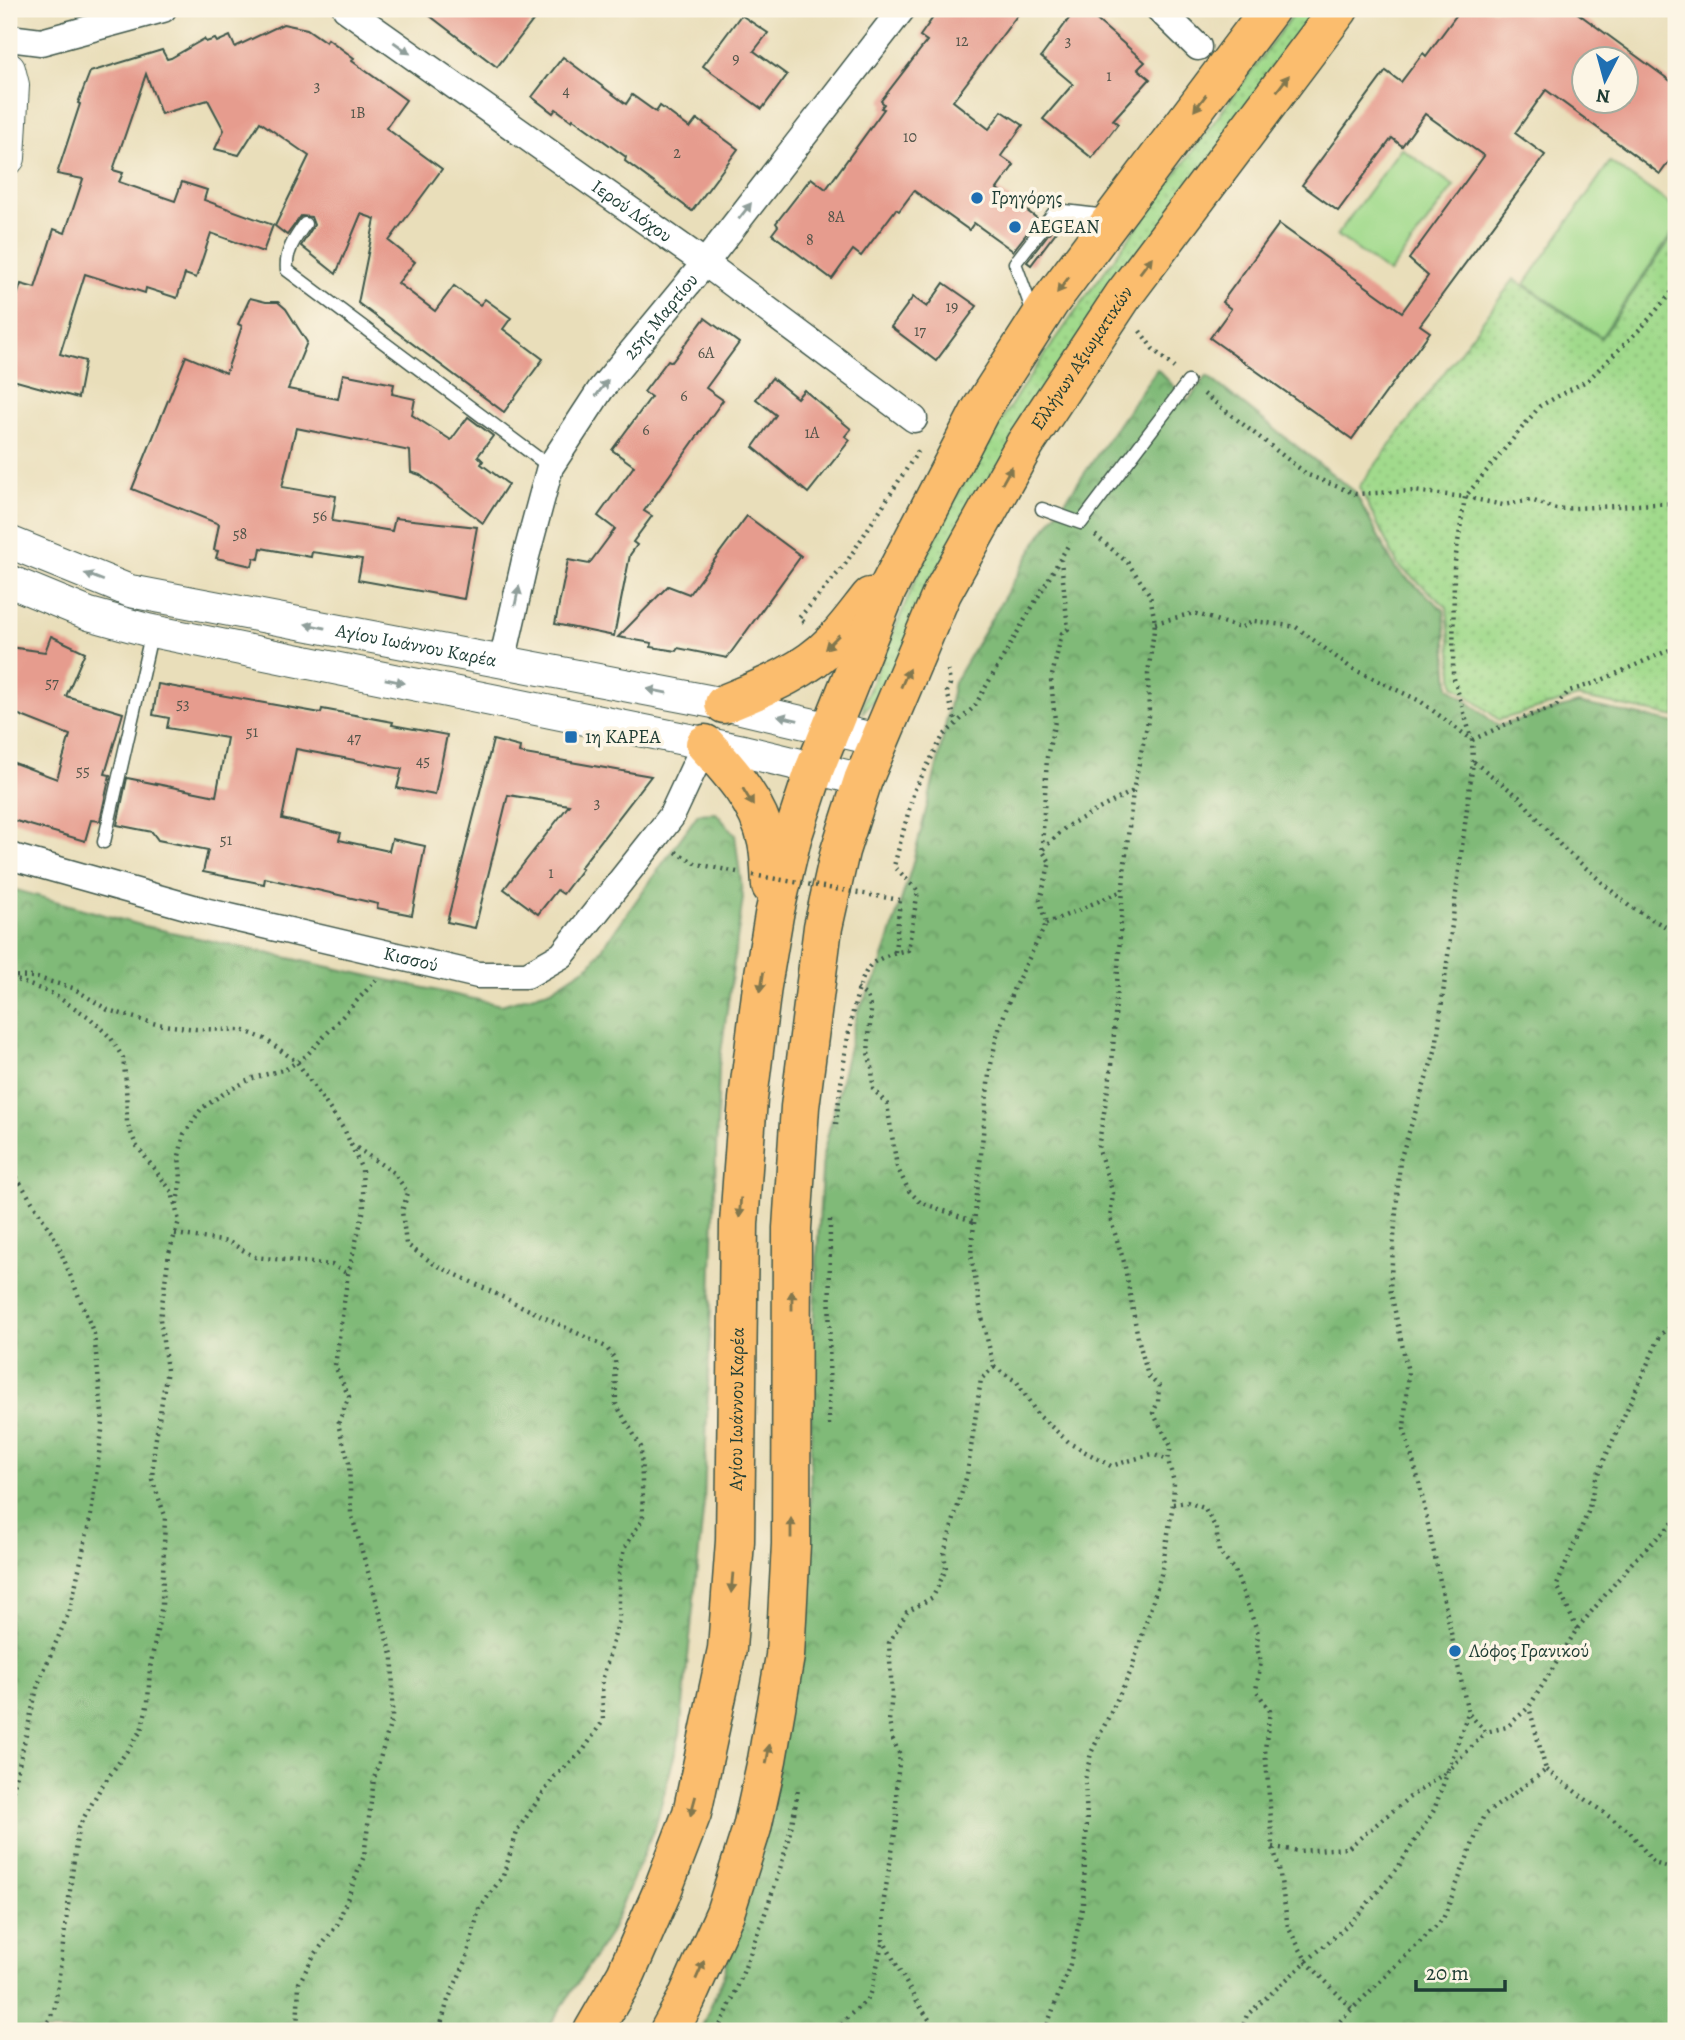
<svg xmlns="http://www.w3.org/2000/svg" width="1685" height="2040" font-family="Alegreya,serif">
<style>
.grass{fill:url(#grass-dots);stroke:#608c60;stroke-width:2}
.forest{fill:url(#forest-crowns);stroke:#507c56;stroke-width:2}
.pitch{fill:#a1da8c;stroke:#608c60;stroke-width:2}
.building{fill:#e69c8e;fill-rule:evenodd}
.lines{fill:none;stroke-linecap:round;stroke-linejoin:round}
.service-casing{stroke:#3d5548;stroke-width:15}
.minor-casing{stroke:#3d5548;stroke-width:29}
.tertiary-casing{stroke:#3d5548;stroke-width:34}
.primary-casing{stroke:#3d5548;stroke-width:41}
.path{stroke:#3d5548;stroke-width:4.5;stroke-dasharray:2 5;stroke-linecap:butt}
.service{stroke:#fff;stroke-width:12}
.minor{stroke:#fff;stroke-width:26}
.tertiary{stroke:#fff;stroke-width:32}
.primary{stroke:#fbbd6e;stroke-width:38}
.path-bridge{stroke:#3d5548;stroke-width:4.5;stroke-dasharray:2 5;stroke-linecap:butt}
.oneway{fill:#8f9e9a}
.oneway2{fill:#82774e}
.poi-dot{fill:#1f6fb2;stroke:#fcf5e5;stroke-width:2.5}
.labels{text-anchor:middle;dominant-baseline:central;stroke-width:7;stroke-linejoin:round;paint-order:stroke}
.number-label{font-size:16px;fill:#51554a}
.poi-label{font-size:19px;fill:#1f3d34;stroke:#fcf5e5;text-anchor:start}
.street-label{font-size:19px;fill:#1f3d34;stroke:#fcf5e5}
</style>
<defs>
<pattern id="grass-dots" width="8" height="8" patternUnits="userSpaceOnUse" patternTransform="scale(1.75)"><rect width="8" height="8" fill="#a1da8c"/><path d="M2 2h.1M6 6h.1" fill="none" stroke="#8abc79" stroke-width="1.8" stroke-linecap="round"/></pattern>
<pattern id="forest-crowns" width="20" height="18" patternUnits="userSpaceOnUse" patternTransform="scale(1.75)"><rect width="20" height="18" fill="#80ba78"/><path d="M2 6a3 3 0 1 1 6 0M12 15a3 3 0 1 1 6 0" fill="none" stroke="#689863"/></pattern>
</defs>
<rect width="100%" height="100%" fill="#fcf5e5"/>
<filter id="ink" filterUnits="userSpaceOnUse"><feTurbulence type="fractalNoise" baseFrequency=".0143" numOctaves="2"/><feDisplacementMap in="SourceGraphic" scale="14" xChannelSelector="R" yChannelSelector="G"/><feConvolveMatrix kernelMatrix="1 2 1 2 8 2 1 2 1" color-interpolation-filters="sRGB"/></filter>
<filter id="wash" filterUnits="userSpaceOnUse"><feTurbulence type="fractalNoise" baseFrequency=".00686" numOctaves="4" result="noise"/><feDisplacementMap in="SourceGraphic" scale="28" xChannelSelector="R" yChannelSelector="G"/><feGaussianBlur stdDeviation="1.57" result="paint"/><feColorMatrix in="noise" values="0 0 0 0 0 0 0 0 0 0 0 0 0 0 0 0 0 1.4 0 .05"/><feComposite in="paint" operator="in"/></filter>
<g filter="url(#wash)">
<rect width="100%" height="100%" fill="#e9deba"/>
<g class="grass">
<path d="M 1297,9 L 1317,9 L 885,687 L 863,712 L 864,702 L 921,567 L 958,493 L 1019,392 L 1085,298 Z"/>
<path d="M 1676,232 L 1676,717 L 1578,697 L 1499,720 L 1454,685 L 1447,607 L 1398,565 L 1359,487 L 1514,279 L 1601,338 Z"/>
</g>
<g class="forest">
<path d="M 1157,369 L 1188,401 L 1207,376 L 1355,492 L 1395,568 L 1444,610 L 1449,687 L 1498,726 L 1578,703 L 1676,723 L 1676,2031 L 700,2031 L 722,1980 L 763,1839 L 810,1516 L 812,1345 L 823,1155 L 858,1010 L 877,977 L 912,866 L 938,762 L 954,682 L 1038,540 Z"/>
<path d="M 716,813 L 735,835 L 743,898 L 719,1066 L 704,1503 L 680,1734 L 656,1824 L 610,1933 L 546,2031 L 9,2031 L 9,1358 L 12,1343 L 9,1330 L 9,888 L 144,926 L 501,1005 L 551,990 L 591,964 L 698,814 Z"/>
</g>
<g class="pitch">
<path d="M 1401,148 L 1454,186 L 1389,273 L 1337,235 Z"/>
<path d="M 1610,162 L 1676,208 L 1676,228 L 1601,337 L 1525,284 Z"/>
</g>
<g id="blocks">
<g class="building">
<path d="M 421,9 L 542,9 L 497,67 Z"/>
<path d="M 939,9 L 1022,9 L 953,101 L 989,129 L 1002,111 L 1023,125 L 1001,156 L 1014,165 L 997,189 L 1038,219 L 1013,251 L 974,223 L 969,230 L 914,191 L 899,211 L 896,209 L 861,256 L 853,250 L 832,279 L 772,234 L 778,226 L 776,223 L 811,178 L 826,189 L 884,109 L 881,108 L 884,104 L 881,101 L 927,41 L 920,36 Z"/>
<path d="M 1076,9 L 1084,9 L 1145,62 L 1138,69 L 1150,79 L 1113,120 L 1118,124 L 1092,158 L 1043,119 L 1073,84 L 1041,57 Z"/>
<path d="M 1461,9 L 1572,9 L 1676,85 L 1676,152 L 1660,174 L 1546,90 L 1515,133 L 1545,155 L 1420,325 L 1430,332 L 1352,439 L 1210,338 L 1231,309 L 1222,302 L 1279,224 L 1402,312 L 1428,276 L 1409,259 L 1484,156 L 1425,114 L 1402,146 L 1392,138 L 1338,211 L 1302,185 L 1386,71 L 1401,82 L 1423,53 L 1426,56 ZM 1584,60 L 1626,60 L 1626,102 L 1584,102 Z"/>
<path d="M 741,15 L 768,33 L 754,51 L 787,75 L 762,109 L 703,66 Z"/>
<path d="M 283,24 L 307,29 L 326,42 L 328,39 L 354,58 L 352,61 L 406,100 L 386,128 L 442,169 L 389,241 L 415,262 L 398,283 L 435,311 L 454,286 L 480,305 L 485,299 L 511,318 L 503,329 L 543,359 L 504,412 L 358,303 L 375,219 L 361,214 L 336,274 L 301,246 L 314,225 L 311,217 L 301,216 L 287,235 L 275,226 L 309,156 L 260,122 L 239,155 L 215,149 L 224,130 L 208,100 L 161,114 L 146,74 L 113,170 L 123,173 L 119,182 L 175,201 L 182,182 L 207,190 L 204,200 L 273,225 L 263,252 L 211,233 L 196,278 L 185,274 L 177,298 L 146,288 L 145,293 L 85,274 L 60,354 L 85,361 L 78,398 L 9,379 L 9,321 L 21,284 L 35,288 L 54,229 L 65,233 L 83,179 L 57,174 L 80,104 L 78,103 L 90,72 L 162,50 L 167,59 L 171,58 L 204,39 L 206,42 L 215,39 L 217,42 L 230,36 L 235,47 Z"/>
<path d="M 563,57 L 626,104 L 632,95 L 656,112 L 660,106 L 690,128 L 697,119 L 738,149 L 692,211 L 625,161 L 626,157 L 573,119 L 572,121 L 556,109 L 553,113 L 532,97 Z"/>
<path d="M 1052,229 L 1056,232 L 1031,265 L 1027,262 Z"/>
<path d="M 944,283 L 977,306 L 936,361 L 891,327 L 913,297 L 927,307 Z"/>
<path d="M 250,298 L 266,302 L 278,302 L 286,309 L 307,342 L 288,389 L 338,399 L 343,374 L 394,384 L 392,394 L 415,399 L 412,415 L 451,440 L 468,417 L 493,436 L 478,456 L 483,461 L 481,464 L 508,484 L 483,523 L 420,475 L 411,472 L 410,451 L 296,428 L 282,487 L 336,496 L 332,521 L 392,531 L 395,518 L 477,527 L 464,599 L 358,580 L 362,559 L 312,552 L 311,557 L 261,548 L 259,559 L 254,558 L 252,566 L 216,558 L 218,551 L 214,550 L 219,524 L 132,489 L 186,356 L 226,373 L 242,326 L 238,324 Z"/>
<path d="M 705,318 L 739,343 L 706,388 L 723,400 L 644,511 L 652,516 L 633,542 L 637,545 L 630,555 L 614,636 L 555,624 L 568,560 L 589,564 L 615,529 L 598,516 L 634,466 L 612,450 L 651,397 L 644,392 L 668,360 L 672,362 Z"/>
<path d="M 772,378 L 797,398 L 804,390 L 851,429 L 845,436 L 850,440 L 808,493 L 753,447 L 776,415 L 756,399 Z"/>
<path d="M 747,516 L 801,556 L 727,658 L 678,648 L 676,651 L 651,647 L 652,643 L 618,637 L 668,586 L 689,594 Z"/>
<path d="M 51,636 L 85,652 L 66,696 L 123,713 L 105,774 L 110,775 L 100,821 L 91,820 L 85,841 L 9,819 L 9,761 L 57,779 L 70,735 L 9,711 L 9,647 L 45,652 Z"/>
<path d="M 158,684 L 321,713 L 322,709 L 393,722 L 392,725 L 447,735 L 435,795 L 397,788 L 402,769 L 296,749 L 282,819 L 341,833 L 339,840 L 389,851 L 392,839 L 425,846 L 412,915 L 377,908 L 378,904 L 265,878 L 264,884 L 203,872 L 208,850 L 158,840 L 152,832 L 117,825 L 127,778 L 216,796 L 227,738 L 167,728 L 169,718 L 153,715 Z"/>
<path d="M 493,740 L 520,747 L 519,753 L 651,776 L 580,868 L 582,869 L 563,894 L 557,890 L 538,914 L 504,889 L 569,805 L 508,795 L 475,928 L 447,922 Z"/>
</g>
</g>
</g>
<g filter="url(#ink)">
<use href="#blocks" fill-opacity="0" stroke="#3d5548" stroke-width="2"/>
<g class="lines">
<defs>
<g id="service">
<path d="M 305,224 C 295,238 285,252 287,270 L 550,467"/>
<path d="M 1034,315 L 1015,263 L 1056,210 L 1107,216"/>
<path d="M 1042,509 L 1081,523 L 1188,382"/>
<path d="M 104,842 L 152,631"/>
</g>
<g id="minor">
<path id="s1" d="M 346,9 L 705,263 L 914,419"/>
<path d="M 1159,9 L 1198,47"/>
<path d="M 9,38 L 41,42 L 163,9"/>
<path id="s2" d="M 502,662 L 526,556 L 550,467 L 601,389 L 705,263 L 902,9"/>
<path id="s3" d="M 9,856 L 204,911 L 478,975 L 527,975 L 562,955 L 654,839 L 671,817 L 705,744"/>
</g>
<g id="tertiary">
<path d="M 9,69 L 13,85 L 9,158"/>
<path id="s4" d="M 9,542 L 130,591 L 724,704 L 878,740"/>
<path d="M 9,581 L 89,614 L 147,630 L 743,751 L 863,780"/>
</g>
<g id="primary">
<path d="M 724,704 C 762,688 803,673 832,643 C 846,629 858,612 870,597"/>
<path d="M 705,744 C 731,772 759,803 767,842 C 770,856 770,872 771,886"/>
<path id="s5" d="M 593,2031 L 626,1974 L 661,1894 L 692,1813 L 727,1649 L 735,1541 L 739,1224 L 748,1099 L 762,986 L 774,915 L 792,838 L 815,768 L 887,590 L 980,411 L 1050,302 L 1270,9"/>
<path id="s6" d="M 669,2031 L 686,2000 L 725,1913 L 752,1828 L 767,1760 L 785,1656 L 791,1544 L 792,1228 L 800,1107 L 823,927 L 840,851 L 863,780 L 942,593 L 1025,444 L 1123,296 L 1339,9"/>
</g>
</defs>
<use href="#service" class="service-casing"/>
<use href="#minor" class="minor-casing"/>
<use href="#tertiary" class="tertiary-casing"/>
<use href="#primary" class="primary-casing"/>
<g class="path">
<path d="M 1676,287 L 1643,326 L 1588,380 L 1540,406 L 1465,497 L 1454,568 L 1453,675 L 1472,740 L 1473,762 L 1436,1048 L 1400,1160 L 1390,1288 L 1408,1372 L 1404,1429 L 1419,1482 L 1468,1713 L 1486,1732 L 1507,1727 L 1529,1707 L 1577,1629 L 1635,1559 L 1676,1520"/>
<path d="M 1140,331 L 1153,349 L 1174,368"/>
<path d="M 1204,394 L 1308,475 L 1356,494 L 1414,491 L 1465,497 L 1503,505 L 1531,500 L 1556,509 L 1676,503"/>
<path d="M 804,622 L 799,618 L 844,566 L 918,451"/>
<path d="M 1155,623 L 1194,613 L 1240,628 L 1254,621 L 1296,627 L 1351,668 L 1420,701 L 1472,740 L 1509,723 L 1555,707 L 1569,691 L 1595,683 L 1676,647"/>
<path d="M 948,670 L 950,684 L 947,692 L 956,723"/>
<path d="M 1474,762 L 1519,797 L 1561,846 L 1629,906 L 1676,933"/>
<path d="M 1042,849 L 1047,757 L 1055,721 L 1051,680 L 1062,633 L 1068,629 L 1061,560"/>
<path d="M 676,852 L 697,864 L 737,872"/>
<path d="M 1046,924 L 1122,891"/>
<path d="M 895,952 L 900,900"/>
<path d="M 9,976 L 34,977 L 73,988 L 108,1010 L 156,1024 L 195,1029 L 242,1030 L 265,1039 L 297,1062 L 345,1131 L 362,1170 L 364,1209 L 348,1274 L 335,1366 L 349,1397 L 338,1424 L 349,1463 L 351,1513 L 393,1658 L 392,1718 L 374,1779 L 364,1856 L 337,1925 L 313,1957 L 299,1983 L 297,2031"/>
<path d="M 11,978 L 51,993 L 89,1017 L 111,1038 L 123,1058 L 126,1082 L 127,1123 L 136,1145 L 172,1192 L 179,1221 L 169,1253 L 160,1319 L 167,1370 L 154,1450 L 152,1479 L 165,1516 L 162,1605 L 150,1668 L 148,1702 L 141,1731 L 100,1789 L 78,1828 L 55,2007 L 44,2031"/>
<path d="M 857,989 L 867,996 L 871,1010 L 868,1053 L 872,1067 L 873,1089 L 887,1104 L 897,1167 L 909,1191 L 920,1202 L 975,1222"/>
<path d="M 836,1124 C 840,1094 851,979 873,963 C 883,956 896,952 908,950 L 918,891 L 894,866 L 914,791 L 943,736 L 974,707 L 1070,542"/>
<path d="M 351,1144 L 394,1173 L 408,1193 L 402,1211 L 406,1244 L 434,1264 L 606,1347 L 615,1359 L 616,1404 L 641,1447 L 643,1518 L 624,1549 L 619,1572 L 619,1620 L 602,1681 L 603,1721 L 582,1752 L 555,1776 L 518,1829 L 503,1876 L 479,1909 L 466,1961 L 448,2000 L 439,2031"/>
<path d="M 9,1165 L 56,1240 L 94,1334 L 103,1423 L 91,1515 L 70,1610 L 38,1684 L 9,1807"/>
<path d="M 177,1204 L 181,1179 L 179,1156 L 184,1134 L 202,1108 L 226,1092 L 253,1078 L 286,1069 L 306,1056 L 376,980"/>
<path d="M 175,1234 L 229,1242 L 255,1257 L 332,1265 L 348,1274"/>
<path d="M 994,1367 L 1017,1382 L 1037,1414 L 1071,1444 L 1111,1466 L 1152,1454 L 1168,1460"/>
<path d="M 829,1425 L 830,1217"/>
<path d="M 1173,1504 L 1187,1502 L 1204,1508 L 1216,1528 L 1219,1552 L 1235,1571 L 1258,1633 L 1257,1648 L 1261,1662 L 1256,1690 L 1270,1711 L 1265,1749 L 1270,1807 L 1273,1847 L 1279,1868 L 1288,1927 L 1307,1962 L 1353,2010"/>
<path d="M 1577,1629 L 1557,1585 L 1588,1512 L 1596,1478 L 1661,1334 L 1676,1323"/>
<path d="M 1546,1770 L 1630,1832 L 1654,1863 L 1676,1870"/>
<path d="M 1273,1847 L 1299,1851 L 1348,1848 L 1407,1799 L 1448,1771 L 1468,1713"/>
<path d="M 717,2031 C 732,2004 742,1975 753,1946 C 772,1895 791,1843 798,1789"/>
<path d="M 839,2031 C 845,2015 857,2011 867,1999 C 873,1992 879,1953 883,1941"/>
<path d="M 937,2031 L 915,1999 L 883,1940 L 884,1899 L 897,1821 L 896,1789 L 900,1755 L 892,1738 L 889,1721 L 892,1695 L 889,1643 L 907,1612 L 933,1597 L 946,1569 L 944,1553 L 967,1475 L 981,1379 L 994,1367 L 982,1318 L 971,1254 L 989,1074 L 997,1035 L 1013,990 L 1046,924 L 1040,900 L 1050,862 L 1042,850 L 1067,826 L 1133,791"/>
<path d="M 1045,2031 L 1070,1964 L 1083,1904 L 1087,1821 L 1085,1780 L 1091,1753 L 1131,1671 L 1161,1575 L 1173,1504 L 1174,1482 L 1168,1460 L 1171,1446 L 1153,1413 L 1158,1402 L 1159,1386 L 1148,1376 L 1138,1338 L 1124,1262 L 1110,1218 L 1113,1193 L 1098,1148 L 1112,1065 L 1124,872 L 1133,791 L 1149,716 L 1148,674 L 1155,623 L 1150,595 L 1128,563 L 1095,535"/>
<path d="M 1241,2031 L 1247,2015 L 1356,1917 L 1397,1869 L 1434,1810 L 1448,1771 L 1486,1732"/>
<path d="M 1330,2031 L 1443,1919 L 1484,1815 L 1546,1770 L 1529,1707"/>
</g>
<use href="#service" class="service"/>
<use href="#minor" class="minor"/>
<use href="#tertiary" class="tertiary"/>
<use href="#primary" class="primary"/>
<path class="path-bridge" d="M 753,875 L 900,900"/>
</g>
<defs><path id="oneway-solid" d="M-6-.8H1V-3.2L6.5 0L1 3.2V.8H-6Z" transform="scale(1.75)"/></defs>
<g class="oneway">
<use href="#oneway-solid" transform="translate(402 48) rotate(35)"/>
<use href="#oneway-solid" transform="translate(745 211) rotate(-52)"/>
<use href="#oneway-solid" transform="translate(602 388) rotate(-53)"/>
<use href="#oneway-solid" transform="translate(94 577) rotate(-159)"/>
<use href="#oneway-solid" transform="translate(517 596) rotate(-78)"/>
<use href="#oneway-solid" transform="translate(315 626) rotate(-169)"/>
<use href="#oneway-solid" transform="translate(395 681) rotate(12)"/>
<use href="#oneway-solid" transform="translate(657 691) rotate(-169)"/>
<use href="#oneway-solid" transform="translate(788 718) rotate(-167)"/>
</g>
<g class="oneway2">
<use href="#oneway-solid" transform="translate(1283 83) rotate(-53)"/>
<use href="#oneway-solid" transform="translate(1200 103) rotate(127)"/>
<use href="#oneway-solid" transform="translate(1146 265) rotate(-53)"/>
<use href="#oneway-solid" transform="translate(1063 285) rotate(127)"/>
<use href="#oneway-solid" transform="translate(1007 475) rotate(-61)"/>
<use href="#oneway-solid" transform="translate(832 642) rotate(135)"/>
<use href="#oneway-solid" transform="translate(905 678) rotate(-66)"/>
<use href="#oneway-solid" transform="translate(748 797) rotate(59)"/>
<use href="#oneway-solid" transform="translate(762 982) rotate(99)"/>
<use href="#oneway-solid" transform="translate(740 1208) rotate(94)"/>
<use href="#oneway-solid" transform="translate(792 1300) rotate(-90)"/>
<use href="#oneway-solid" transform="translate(791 1528) rotate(-90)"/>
<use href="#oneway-solid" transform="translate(732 1583) rotate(95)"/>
<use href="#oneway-solid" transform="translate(768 1754) rotate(-80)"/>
<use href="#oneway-solid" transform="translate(693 1806) rotate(105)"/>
<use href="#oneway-solid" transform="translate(700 1970) rotate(-66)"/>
</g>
</g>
<g class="poi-dot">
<circle cx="977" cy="198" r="7"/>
<circle cx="1015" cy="227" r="7"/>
<rect x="564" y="730" width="14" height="14" rx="3.5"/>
<circle cx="1455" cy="1651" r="7"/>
</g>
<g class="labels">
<g class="number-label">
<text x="962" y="41">12</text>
<text x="1068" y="41">3</text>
<text x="736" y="59">9</text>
<text x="1109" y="76">1</text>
<text x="317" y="86">3</text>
<text x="566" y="91">4</text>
<text x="358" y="113">1Β</text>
<text x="910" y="137">10</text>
<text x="677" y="153">2</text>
<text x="836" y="217">8Α</text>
<text x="810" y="240">8</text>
<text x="952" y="307">19</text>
<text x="920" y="331">17</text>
<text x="706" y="353">6Α</text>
<text x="684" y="396">6</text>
<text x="646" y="430">6</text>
<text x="812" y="433">1Α</text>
<text x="320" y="516">56</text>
<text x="240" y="534">58</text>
<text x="52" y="683">57</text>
<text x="183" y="704">53</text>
<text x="252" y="732">51</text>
<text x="354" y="738">47</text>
<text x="423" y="761">45</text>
<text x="83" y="771">55</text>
<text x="597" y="803">3</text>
<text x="226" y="840">51</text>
<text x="551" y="873">1</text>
</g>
<g class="poi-label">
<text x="991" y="198">Γρηγόρης</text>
<text x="1029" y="227">AEGEAN</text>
<text x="585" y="737">1η ΚΑΡΕΑ</text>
<text x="1469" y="1651">Λόφος Γρανικού</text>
</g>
<g class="street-label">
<text stroke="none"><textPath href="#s1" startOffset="350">Ιερού Λόχου</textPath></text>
<text stroke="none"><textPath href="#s2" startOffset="388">25ης Μαρτίου</textPath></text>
<text stroke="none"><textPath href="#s6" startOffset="1755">Ελλήνων Αξιωματικών</textPath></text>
<text stroke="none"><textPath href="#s4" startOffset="422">Αγίου Ιωάννου Καρέα</textPath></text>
<text stroke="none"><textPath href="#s3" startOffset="415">Κισσού</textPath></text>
<text stroke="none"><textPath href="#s5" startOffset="648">Αγίου Ιωάννου Καρέα</textPath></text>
</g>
</g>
<rect width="1685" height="2040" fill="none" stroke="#fcf5e5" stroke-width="35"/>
<g transform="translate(1605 80) rotate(186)"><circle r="33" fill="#fcf5e5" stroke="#a4ab9e" stroke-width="2"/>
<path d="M0-5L12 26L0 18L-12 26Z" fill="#1f6fb2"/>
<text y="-10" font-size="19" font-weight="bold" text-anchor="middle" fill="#1f3d34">N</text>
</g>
<path d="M1416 1980v10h89v-10" fill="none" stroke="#1f3d34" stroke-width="3.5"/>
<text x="1426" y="1980" font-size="21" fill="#1f3d34" stroke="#fcf5e5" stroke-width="5" paint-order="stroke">20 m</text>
</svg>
